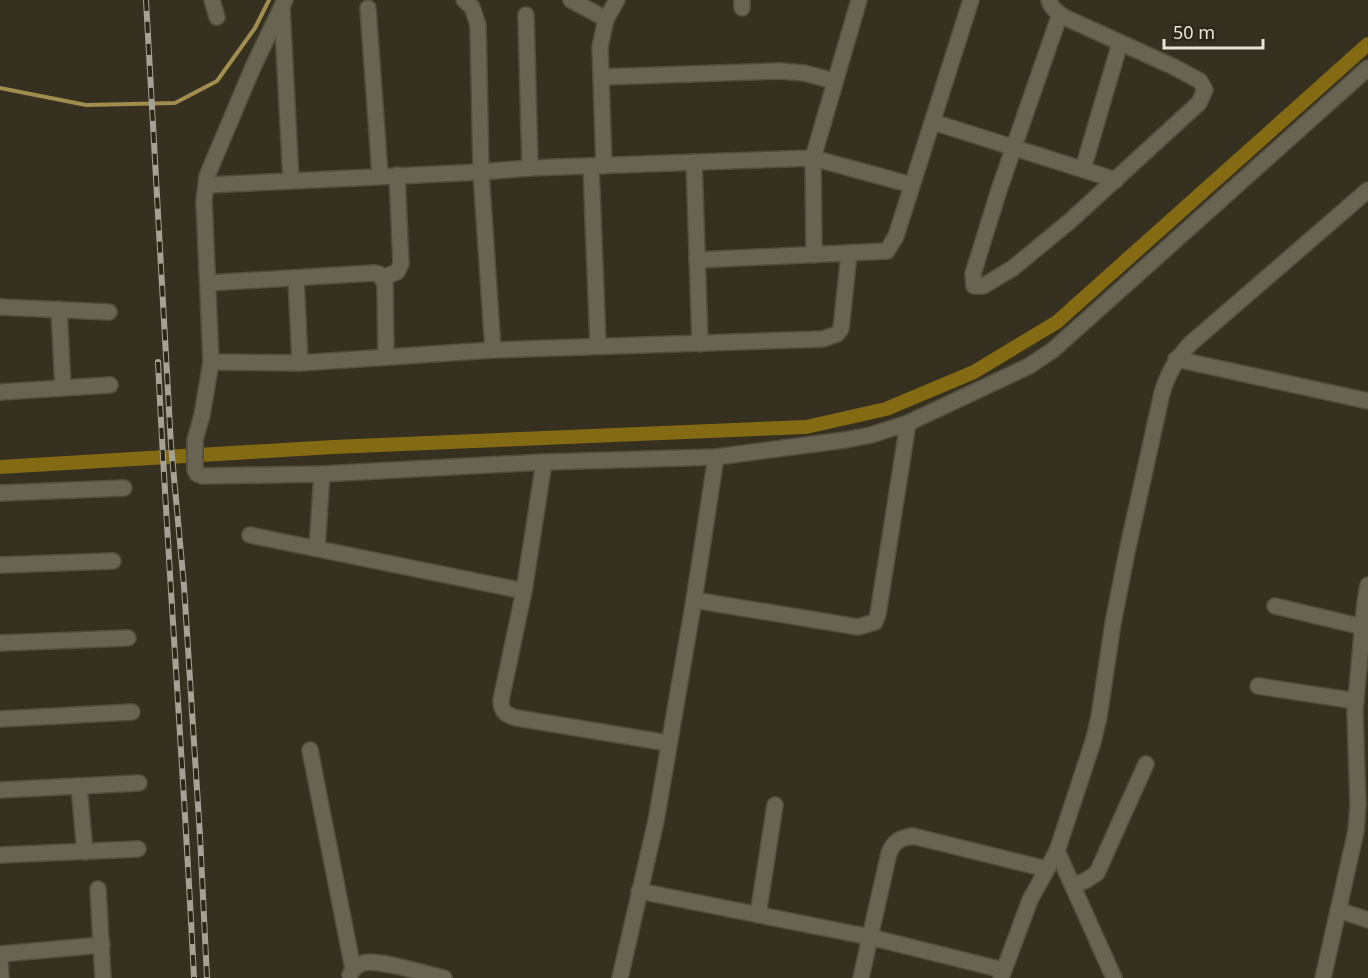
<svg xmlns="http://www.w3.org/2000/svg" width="1368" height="978" font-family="'Noto Sans',sans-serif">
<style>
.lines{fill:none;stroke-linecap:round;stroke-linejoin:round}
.stream{stroke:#a18e4e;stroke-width:4}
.canal{stroke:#846a12;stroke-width:14}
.minor-casing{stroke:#514d3f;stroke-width:18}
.minor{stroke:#696352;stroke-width:15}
.rail-casing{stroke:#a5a195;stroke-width:6}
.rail{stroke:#2b2617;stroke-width:4;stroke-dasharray:11;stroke-linecap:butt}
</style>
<rect width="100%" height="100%" fill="#353020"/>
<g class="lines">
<path class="stream" d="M 0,88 L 86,105 L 175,103 L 217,81 L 255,28 L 269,0"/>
<path class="canal" d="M 0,467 L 333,447 L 806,427 L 886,409 L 974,372 L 1057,322 L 1368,44"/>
<defs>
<g id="minor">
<path d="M 212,0 L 217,17"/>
<path d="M 285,0 L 253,67 L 207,176 L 204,201 L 211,362 L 202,415 L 195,440 L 195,470 L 197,474 L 202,476 L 322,474 L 544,462 L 716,457 L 845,440 L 871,435 L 908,423 L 1029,366 L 1053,350 L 1368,68"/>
<path d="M 464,0 L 472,7 L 478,25 L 481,172 L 493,350"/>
<path d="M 571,0 L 606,19"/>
<path d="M 742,0 L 742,8"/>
<path d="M 1049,0 C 1051,8 1057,12 1064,17 L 1174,67 L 1200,81 L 1205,90 L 1199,103 L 1070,221 L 1013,268 L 983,286 L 974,286 L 973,274 L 998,193 L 1060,14"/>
<path d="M 282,8 L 291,181"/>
<path d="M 368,8 L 380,175"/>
<path d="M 526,15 L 530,168"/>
<path d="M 601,77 L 780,71 L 804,73 L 834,81"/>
<path d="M 933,122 L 1116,180"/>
<path d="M 694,162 L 700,344"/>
<path d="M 591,166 L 598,345"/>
<path d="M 604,166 L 600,47 L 606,19 L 617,0"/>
<path d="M 1083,169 L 1120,43"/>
<path d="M 206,185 L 481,172 L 530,168 L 813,158 L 912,185"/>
<path d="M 814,255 L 813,158 L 859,0"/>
<path d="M 697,260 L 887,251 L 896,236 L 971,0"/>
<path d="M 296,278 L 300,363"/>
<path d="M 382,278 L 397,272 L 401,264 L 397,175"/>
<path d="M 208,283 L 373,273 L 379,274 L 385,283 L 386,357"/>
<path d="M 0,307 L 109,312"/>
<path d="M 59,309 L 63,388"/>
<path d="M 1176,359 L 1368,401"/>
<path d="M 211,362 L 300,363 L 493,350 L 823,339 L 837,334 L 841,329 L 849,254"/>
<path d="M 0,392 L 110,385"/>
<path d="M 544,462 L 524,591 L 501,700 C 501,712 506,715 517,718 L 668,743"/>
<path d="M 0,493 L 124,488"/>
<path d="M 250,535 L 524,591"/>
<path d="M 317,548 L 322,474"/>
<path d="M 0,565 L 113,561"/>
<path d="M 694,600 L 858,627 L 875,622 L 878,614 L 908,423"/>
<path d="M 1275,606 L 1363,627"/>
<path d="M 0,643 L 128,638"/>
<path d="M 1258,686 L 1356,701"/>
<path d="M 0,719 L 132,712"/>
<path d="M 310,750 L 353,969"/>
<path d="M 79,786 L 85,852"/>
<path d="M 0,790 L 139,783"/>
<path d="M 1057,851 L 1114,978"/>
<path d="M 0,855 L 138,849"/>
<path d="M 1073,885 L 1085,881 L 1097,873 L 1146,764"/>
<path d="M 98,889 L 103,978"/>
<path d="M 639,891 L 870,937 L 889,853 C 894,841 900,838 913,836 L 1046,869"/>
<path d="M 1338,910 L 1368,920"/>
<path d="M 758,915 L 775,805"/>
<path d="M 0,954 L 102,945"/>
<path d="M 0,959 L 1,978"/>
<path d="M 350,975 C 352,970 357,965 363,963 C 380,959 426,974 444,978"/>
<path d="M 620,978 L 656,821 L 694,600 L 716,457"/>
<path d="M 861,978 L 870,937 L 1003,970"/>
<path d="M 1001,978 L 1030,900 L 1057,851 L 1093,742 L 1099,717 L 1113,623 L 1128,547 L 1162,393 C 1168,373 1176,360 1190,344 L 1368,190"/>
<path d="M 1323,978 L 1356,831 L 1358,805 L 1355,710 L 1365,602 L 1368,585"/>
</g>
</defs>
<use href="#minor" class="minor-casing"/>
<use href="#minor" class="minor"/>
<defs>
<g id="rail">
<path d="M 146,0 L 171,445 L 184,586 L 200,836 L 207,978"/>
<path d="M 158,362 C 168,568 184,773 194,978"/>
</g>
</defs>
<use href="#rail" class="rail-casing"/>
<use href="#rail" class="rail"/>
</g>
<path d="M1164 39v9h99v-9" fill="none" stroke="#e6e3d9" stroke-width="3"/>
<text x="1173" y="39" font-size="18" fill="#e6e3d9" stroke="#2b2617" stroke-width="4.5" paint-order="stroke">50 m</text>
</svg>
